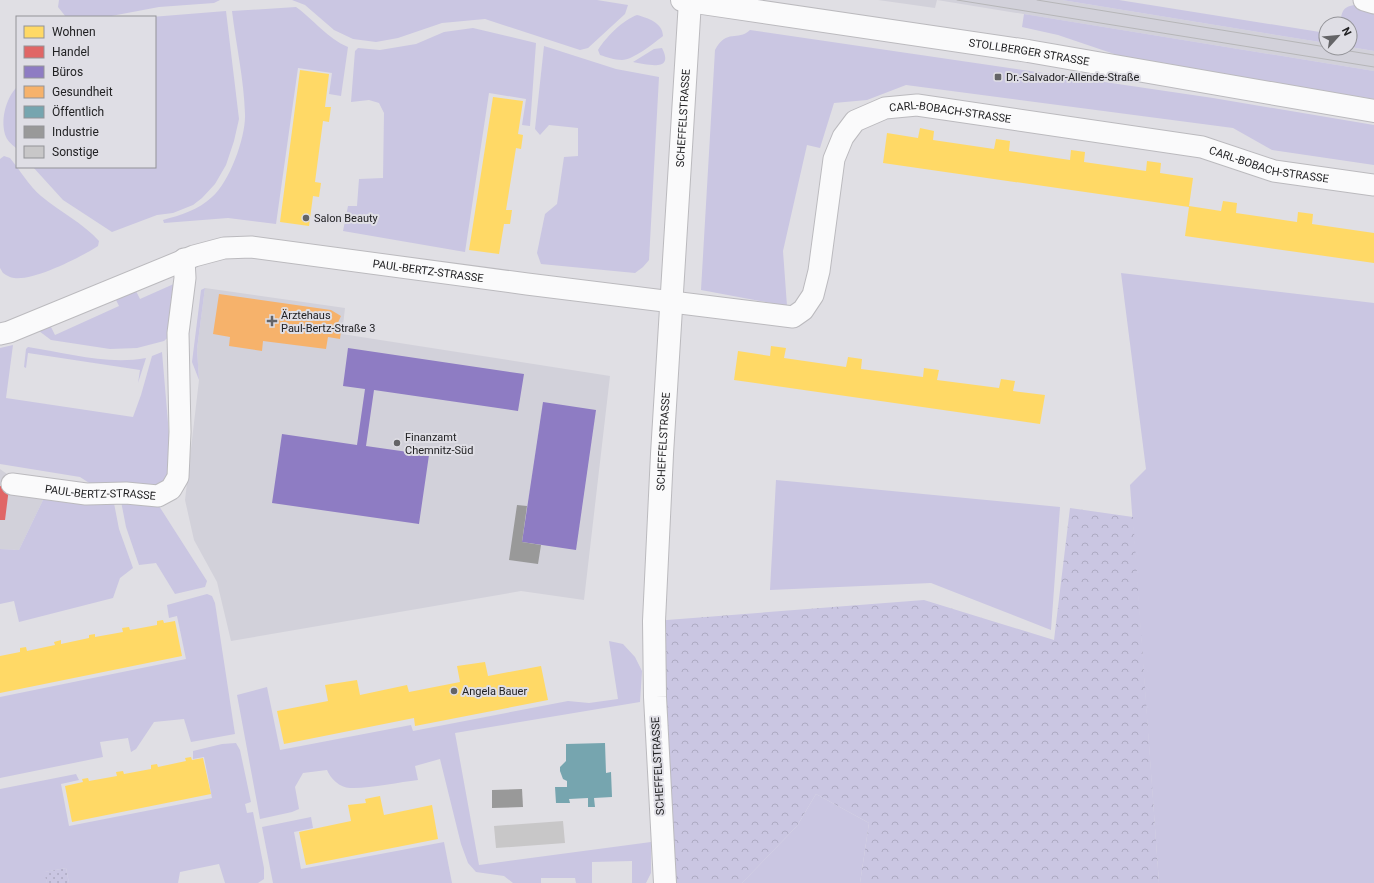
<svg xmlns="http://www.w3.org/2000/svg" width="1374" height="883" font-family="Roboto,sans-serif">
<style>
.built{fill:#d2d1da}
.green{fill:#cac6e2}
.forest{fill:url(#forest-crowns)}
.park{fill:url(#park-dots)}
.homes{fill:#ffd966}
.shops{fill:#e06666}
.offices{fill:#8e7cc3}
.health{fill:#f6b26b}
.public{fill:#76a5af}
.industry{fill:#999}
.building{fill:#c8c7c8}
.lines{fill:none;stroke-linecap:round;stroke-linejoin:round}
.minor-casing{stroke:#bbbabe;stroke-width:23}
.major-casing{stroke:#bbbabe;stroke-width:24}
.minor{stroke:#fafafb;stroke-width:21}
.major{stroke:#fafafb;stroke-width:22}
.tram{stroke:#b6b6b8;stroke-width:1}
.poi-dot{fill:#646467;stroke:#dfdee5;stroke-width:1.5}
.labels{text-anchor:middle;dominant-baseline:central;stroke-width:4;stroke-linejoin:round;paint-order:stroke}
.street-label{font-size:11px;fill:#222224;stroke:#dfdee5}
.poi-label{font-size:11px;fill:#222224;stroke:#dfdee5;text-anchor:start}
</style>
<defs>
<pattern id="forest-crowns" width="20" height="18" patternUnits="userSpaceOnUse"><rect width="20" height="18" fill="#cac6e2"/><path d="M2 6a3 3 0 1 1 6 0M12 15a3 3 0 1 1 6 0" fill="none" stroke="#adaac2"/></pattern>
<pattern id="park-dots" width="8" height="8" patternUnits="userSpaceOnUse"><rect width="8" height="8" fill="#cac6e2"/><path d="M2 2h.1M6 6h.1" fill="none" stroke="#adaac2" stroke-width="1.8" stroke-linecap="round"/></pattern>
</defs>
<rect width="100%" height="100%" fill="#e0dfe4"/>
<g class="built">
<path d="M 878,0 L 937,0 L 935,8 Z"/>
<path d="M 937,0 L 1062,0 L 1326,43 L 1326,48 L 1350,47 L 1374,51 L 1374,71 Z"/>
<path d="M 205,288 L 345,308 L 342,334 L 610,376 L 584,600 L 521,591 L 231,641 L 217,582 L 194,540 L 185,500 L 199,380 L 197,349 Z"/>
<path d="M 0,469 L 43,500 L 19,550 L 0,549 Z"/>
</g>
<g class="green">
<path d="M 59,0 L 220,0 L 214,3 L 159,7 L 106,17 L 66,17 L 58,7 Z"/>
<path d="M 292,0 L 597,0 L 628,5 L 625,14 L 588,48 L 580,50 L 485,19 L 442,23 L 398,38 L 376,42 L 353,39 L 334,30 L 305,5 Z"/>
<path d="M 1062,0 L 1119,0 L 1326,33 L 1326,43 Z"/>
<path d="M 1354,5 L 1374,12 L 1374,51 L 1350,47 L 1350,24 L 1340,24 C 1342,12 1342,7 1354,5 Z"/>
<path d="M 296,7 C 313,19 328,39 348,47 L 341,96 L 329,94 L 332,73 L 298,68 L 276,224 L 228,218 L 164,223 L 163,220 C 181,215 198,210 212,197 C 230,182 246,136 245,114 C 244,79 236,45 232,11 Z"/>
<path d="M 226,11 L 239,119 L 234,141 L 226,165 L 215,184 L 202,198 L 193,205 L 173,213 L 157,215 L 112,232 L 63,200 L 33,167 L 155,167 L 155,17 L 151,17 Z"/>
<path d="M 1024,14 L 1374,71 L 1374,99 L 1129,59 L 1058,35 L 1022,27 Z"/>
<path d="M 637,15 C 648,18 663,23 663,36 C 654,43 633,60 622,60 C 614,60 607,57 600,55 L 598,50 C 606,37 623,20 637,15 Z"/>
<path d="M 473,28 L 536,43 L 530,126 L 522,125 L 526,99 L 489,93 L 465,252 L 343,231 L 348,206 L 357,206 L 359,179 L 383,178 L 384,113 L 379,103 L 369,100 L 351,102 L 355,51 L 358,48 L 380,50 L 416,44 L 444,32 Z"/>
<path d="M 750,30 L 1213,98 L 1374,125 L 1374,165 L 1272,150 L 1233,128 L 906,85 L 867,100 L 834,103 L 820,148 L 807,145 L 783,251 L 787,306 L 701,290 L 715,50 C 727,28 737,42 750,30 Z"/>
<path d="M 544,46 L 616,69 L 659,77 L 649,260 L 643,267 L 635,273 L 541,264 L 537,253 L 545,214 L 557,204 L 564,157 L 578,156 L 578,128 L 549,125 L 540,135 L 535,129 Z"/>
<path d="M 662,48 C 675,73 646,64 633,62 L 654,49 Z"/>
<path d="M 17,87 L 17,149 C 14,146 8,142 6,137 C 0,122 5,99 17,87 Z"/>
<path d="M 4,156 L 10,158 C 20,170 29,186 41,196 C 60,212 83,223 99,241 L 98,246 C 81,257 34,281 14,278 C 11,278 6,275 3,273 L 0,268 L 0,159 Z"/>
<path d="M 1121,273 L 1374,303 L 1374,883 L 1159,883 L 1130,485 L 1146,469 Z"/>
<path d="M 176,283 L 176,330 L 164,341 L 137,348 L 110,349 L 51,340 L 35,328 L 49,323 L 55,335 L 119,306 L 115,298 L 135,289 L 140,299 Z"/>
<path d="M 205,288 L 197,349 L 199,380 L 192,362 L 201,290 Z"/>
<path d="M 13,345 L 6,398 L 133,417 L 141,395 L 152,356 L 162,352 L 171,458 L 169,475 L 164,482 L 155,487 L 97,488 L 80,477 L 0,464 L 0,348 Z"/>
<path d="M 28,347 C 67,353 107,365 146,358 L 138,383 L 140,370 L 28,353 L 26,368 L 24,367 L 26,349 Z"/>
<path d="M 776,480 L 1060,507 L 1051,630 L 931,583 L 770,590 Z"/>
<path d="M 120,496 L 159,506 L 207,581 L 205,587 L 175,594 L 156,563 L 139,565 L 126,527 Z"/>
<path d="M 113,498 L 119,529 L 133,568 L 120,578 L 113,598 L 19,622 L 14,601 L 0,604 L 0,549 L 19,550 L 43,500 Z"/>
<path d="M 207,594 L 212,596 L 215,603 L 235,734 L 191,742 L 184,719 L 154,722 L 136,749 L 131,752 L 128,738 L 100,742 L 103,757 L 0,778 L 0,697 L 186,659 L 177,616 L 169,618 L 167,605 Z"/>
<path d="M 609,641 L 623,644 L 635,657 L 642,671 L 640,702 L 455,733 L 479,865 L 651,842 L 651,873 L 646,883 L 632,883 L 632,861 L 592,862 L 592,883 L 576,883 L 575,878 L 541,878 L 541,883 L 513,883 L 504,876 L 476,872 L 468,863 L 461,844 L 440,759 L 415,766 L 418,780 C 399,782 368,789 350,788 C 340,788 330,778 327,770 L 303,773 L 295,787 L 299,809 L 292,812 L 260,819 L 237,695 L 267,687 L 280,750 L 411,725 L 413,731 L 568,701 L 589,703 L 618,699 Z"/>
<path d="M 236,743 L 240,750 L 251,802 L 245,804 L 247,813 L 253,812 L 264,868 L 264,879 L 258,883 L 225,883 L 219,864 L 180,872 L 178,883 L 69,883 L 66,868 L 45,872 L 47,883 L 0,883 L 0,789 L 76,774 L 79,780 L 61,784 L 69,826 L 212,798 L 204,757 L 193,759 L 193,751 L 222,744 Z"/>
<path d="M 816,794 L 869,823 L 860,883 L 742,883 L 797,826 Z"/>
<path d="M 311,817 L 313,828 L 294,832 L 301,869 L 444,842 L 452,883 L 273,883 L 262,827 Z"/>
</g>
<path class="forest" d="M 1070,508 L 1133,517 L 1159,883 L 860,883 L 869,823 L 816,794 L 797,826 L 742,883 L 664,883 L 654,621 L 924,600 L 1054,640 Z"/>
<path class="park" d="M 66,868 L 69,883 L 47,883 L 44,872 Z"/>
<g class="homes">
<path d="M 300,70 L 329,74 L 325,107 L 331,107 L 329,122 L 323,121 L 315,182 L 321,183 L 319,197 L 313,196 L 309,226 L 280,222 Z"/>
<path d="M 493,97 L 523,101 L 518,134 L 523,135 L 521,149 L 516,148 L 506,210 L 512,210 L 510,224 L 504,224 L 499,254 L 469,250 Z"/>
<path d="M 920,128 L 934,131 L 933,140 L 994,149 L 996,139 L 1010,141 L 1009,151 L 1070,160 L 1071,150 L 1085,152 L 1084,162 L 1146,171 L 1147,161 L 1161,163 L 1160,173 L 1193,178 L 1189,206 L 1221,211 L 1223,201 L 1237,203 L 1236,213 L 1297,222 L 1298,212 L 1313,214 L 1312,224 L 1374,233 L 1374,263 L 1185,236 L 1189,207 L 883,163 L 887,133 L 918,138 Z"/>
<path d="M 771,346 L 786,348 L 784,358 L 846,367 L 848,357 L 862,359 L 861,369 L 923,377 L 924,368 L 939,370 L 937,380 L 999,388 L 1001,379 L 1015,381 L 1013,391 L 1045,395 L 1040,424 L 734,380 L 738,351 L 770,356 Z"/>
<path d="M 163,620 L 164,623 L 175,621 L 182,656 L 0,693 L 0,656 L 20,652 L 20,648 L 26,647 L 27,651 L 55,645 L 54,642 L 61,640 L 61,644 L 89,638 L 89,635 L 95,634 L 95,637 L 123,632 L 122,628 L 129,627 L 130,630 L 157,625 L 157,621 Z"/>
<path d="M 485,662 L 488,676 L 541,666 L 548,700 L 415,726 L 414,718 L 284,744 L 277,711 L 328,701 L 325,685 L 357,680 L 360,695 L 407,685 L 409,692 L 460,682 L 457,666 Z"/>
<path d="M 191,757 L 192,760 L 203,758 L 211,794 L 72,822 L 65,786 L 83,782 L 82,779 L 88,778 L 89,781 L 117,776 L 116,772 L 123,771 L 124,774 L 151,769 L 151,765 L 157,764 L 158,767 L 186,761 L 185,758 Z"/>
<path d="M 380,796 L 384,815 L 432,805 L 438,839 L 306,865 L 299,832 L 351,821 L 348,805 L 366,803 L 365,799 Z"/>
</g>
<path class="shops" d="M 0,486 L 9,488 L 5,520 L 0,520 Z"/>
<g class="offices">
<path d="M 348,348 L 524,374 L 518,411 L 374,390 L 366,446 L 429,455 L 419,524 L 272,503 L 282,434 L 357,445 L 365,389 L 343,386 Z"/>
<path d="M 543,402 L 596,410 L 576,550 L 522,542 Z"/>
</g>
<path class="health" d="M 219,294 L 331,310 L 341,316 L 335,329 L 341,330 L 340,339 L 328,337 L 326,349 L 263,341 L 262,351 L 229,346 L 230,337 L 213,334 Z"/>
<path class="public" d="M 605,743 L 606,773 L 611,772 L 612,797 L 594,798 L 595,807 L 588,807 L 588,798 L 569,799 L 570,803 L 556,803 L 555,787 L 567,787 L 567,781 L 563,779 L 560,771 L 560,767 L 566,761 L 566,744 Z"/>
<g class="industry">
<path d="M 517,505 L 527,506 L 522,542 L 541,545 L 538,564 L 509,560 Z"/>
<path d="M 522,789 L 523,807 L 492,808 L 492,790 Z"/>
</g>
<path class="building" d="M 563,821 L 565,843 L 496,848 L 494,826 Z"/>
<g class="lines">
<defs>
<g id="minor">
<path d="M 1364,0 L 1374,3"/>
<path id="s1" d="M 0,334 L 9,332 L 194,256 L 224,248 L 251,247 L 527,284 L 793,317 L 803,310 L 813,295 L 819,271 L 834,159 L 843,137 L 855,121 L 885,108 L 917,105 L 1202,147 L 1274,171 L 1374,185"/>
<path id="s2" d="M 12,484 L 86,494 L 126,493 L 158,496 L 171,489 L 178,477 L 180,432 L 178,333 L 185,278 L 184,259"/>
</g>
<g id="major">
<path id="s3" d="M 682,0 L 1028,51 L 1374,111"/>
<path id="s4" d="M 665,883 L 655,697 L 654,621 L 662,454 L 690,1"/>
</g>
</defs>
<use href="#minor" class="minor-casing"/>
<use href="#major" class="major-casing"/>
<use href="#minor" class="minor"/>
<use href="#major" class="major"/>
<g class="tram">
<path d="M 957,0 L 1374,67"/>
<path d="M 1037,0 L 1326,47"/>
<path d="M 1331,48 L 1374,55"/>
</g>
</g>
<g class="poi-dot">
<rect x="994" y="73" width="8" height="8" rx="2"/>
<circle cx="306" cy="218" r="4"/>
<path d="M270 315h4v4h4v4h-4v4h-4v-4h-4v-4h4z"/>
<circle cx="397" cy="443" r="4"/>
<circle cx="454" cy="691" r="4"/>
</g>
<g class="labels">
<g class="street-label">
<text stroke="none"><textPath href="#s3" startOffset="351">STOLLBERGER STRASSE</textPath></text>
<text stroke="none"><textPath href="#s1" startOffset="1124">CARL-BOBACH-STRASSE</textPath></text>
<text stroke="none"><textPath href="#s4" startOffset="766">SCHEFFELSTRASSE</textPath></text>
<text stroke="none"><textPath href="#s1" startOffset="1448">CARL-BOBACH-STRASSE</textPath></text>
<text stroke="none"><textPath href="#s1" startOffset="446">PAUL-BERTZ-STRASSE</textPath></text>
<text stroke="none"><textPath href="#s4" startOffset="442">SCHEFFELSTRASSE</textPath></text>
<text stroke="none"><textPath href="#s2" startOffset="89">PAUL-BERTZ-STRASSE</textPath></text>
<text transform="translate(658 766) rotate(-93)">SCHEFFELSTRASSE</text>
</g>
<g class="poi-label">
<text x="1006" y="77">Dr.-Salvador-Allende-Straße</text>
<text x="314" y="218">Salon Beauty</text>
<text x="281" y="315">Ärztehaus<tspan x="281" dy="13">Paul-Bertz-Straße 3</tspan></text>
<text x="405" y="437">Finanzamt<tspan x="405" dy="13">Chemnitz-Süd</tspan></text>
<text x="462" y="691">Angela Bauer</text>
</g>
</g>
<rect x="16" y="16" width="140" height="152" fill="#dfdee5" stroke="#939398"/>
<rect x="24" y="26" width="20" height="12" fill="#ffd966" stroke="#939398"/>
<text x="52" y="36" font-size="12" fill="#222224">Wohnen</text>
<rect x="24" y="46" width="20" height="12" fill="#e06666" stroke="#939398"/>
<text x="52" y="56" font-size="12" fill="#222224">Handel</text>
<rect x="24" y="66" width="20" height="12" fill="#8e7cc3" stroke="#939398"/>
<text x="52" y="76" font-size="12" fill="#222224">Büros</text>
<rect x="24" y="86" width="20" height="12" fill="#f6b26b" stroke="#939398"/>
<text x="52" y="96" font-size="12" fill="#222224">Gesundheit</text>
<rect x="24" y="106" width="20" height="12" fill="#76a5af" stroke="#939398"/>
<text x="52" y="116" font-size="12" fill="#222224">Öffentlich</text>
<rect x="24" y="126" width="20" height="12" fill="#999999" stroke="#939398"/>
<text x="52" y="136" font-size="12" fill="#222224">Industrie</text>
<rect x="24" y="146" width="20" height="12" fill="#c8c7c8" stroke="#939398"/>
<text x="52" y="156" font-size="12" fill="#222224">Sonstige</text>
<g transform="translate(1338 36) rotate(63)"><circle r="19" fill="#dfdee5" stroke="#939398"/>
<path d="M0-3L7 15L0 10L-7 15Z" fill="#646467"/>
<text y="-6" font-size="11" font-weight="bold" text-anchor="middle" fill="#222224">N</text>
</g>
</svg>
